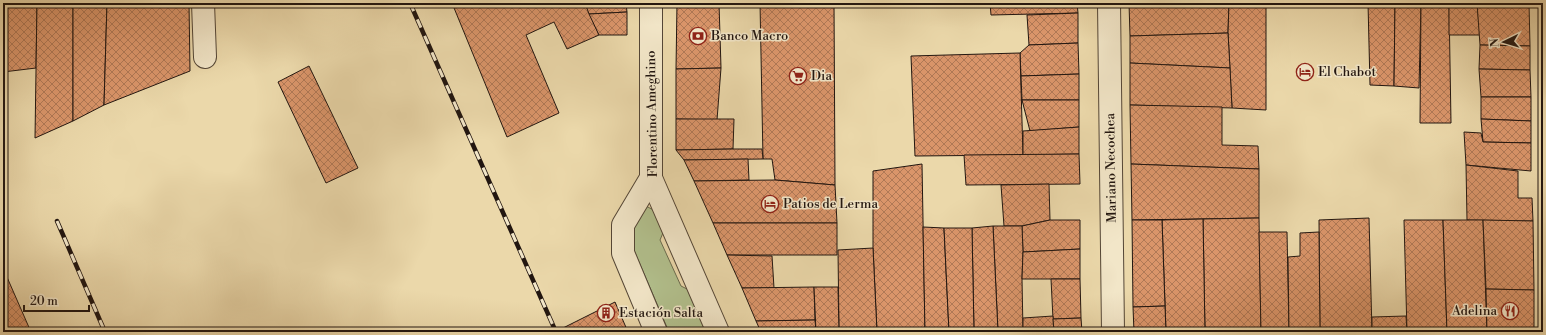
<svg xmlns="http://www.w3.org/2000/svg" width="1546" height="335" font-family="'Libre Bodoni',serif">
<style>
.green{fill:#b2c08d;stroke:#6a6b4e}
.building{fill:url(#building-cross-hatch);stroke:#221610}
.lines{fill:none;stroke-linecap:round;stroke-linejoin:round}
.minor-casing{stroke:#544636;stroke-width:24}
.minor{stroke:#f2e6c8;stroke-width:22}
.rail-casing{stroke:#221610;stroke-width:4.5}
.rail{stroke:#f2e6c8;stroke-width:3;stroke-dasharray:9;stroke-linecap:butt}
.labels{text-anchor:middle;dominant-baseline:central;stroke-width:3;stroke-linejoin:round;paint-order:stroke}
.poi-label{font-size:13px;fill:#221610;stroke:#f2e6c8;text-anchor:start}
.street-label{font-size:13px;fill:#221610;stroke:#f2e6c8}
</style>
<defs>
<pattern id="building-cross-hatch" width="8" height="8" patternUnits="userSpaceOnUse"><rect width="8" height="8" fill="#da956a"/><path d="M0 0l8 8M0 8l8-8" fill="none" stroke="#b07956"/></pattern>
</defs>
<rect width="100%" height="100%" fill="#ebd8aa"/>
<filter id="stains"><feTurbulence type="fractalNoise" baseFrequency=".005" numOctaves="4"/><feColorMatrix values="0 0 0 0 .2 0 0 0 0 .09 0 0 0 0 .02 0 0 0 .5 -.17"/></filter>
<radialGradient id="worn" r=".72"><stop offset=".6" stop-color="#630" stop-opacity="0"/><stop offset="1" stop-color="#630" stop-opacity=".3"/></radialGradient>
<path class="green" d="M 646,206 L 659,213 L 665,228 L 660,240 L 681,286 L 693,292 L 711,332 L 669,332 L 633,248 L 635,218 Z"/>
<g class="building">
<path d="M 3,3 L 37,3 L 36,68 L 3,72 Z"/>
<path d="M 37,3 L 73,3 L 73,121 L 35,138 Z"/>
<path d="M 73,3 L 107,3 L 104,105 L 73,121 Z"/>
<path d="M 107,3 L 189,3 L 190,71 L 104,105 Z"/>
<path d="M 452,3 L 585,3 L 599,35 L 567,49 L 554,22 L 526,35 L 559,113 L 507,137 Z"/>
<path d="M 585,3 L 626,3 L 627,12 L 589,14 Z"/>
<path d="M 677,3 L 719,3 L 721,68 L 676,69 Z"/>
<path d="M 760,3 L 834,3 L 835,185 L 775,180 L 772,159 L 763,159 Z"/>
<path d="M 990,3 L 1077,3 L 1078,13 L 991,15 Z"/>
<path d="M 1129,3 L 1229,3 L 1228,33 L 1130,36 Z"/>
<path d="M 1229,3 L 1266,3 L 1266,110 L 1232,108 L 1228,33 Z"/>
<path d="M 1368,3 L 1395,3 L 1394,86 L 1370,85 Z"/>
<path d="M 1395,3 L 1421,3 L 1419,88 L 1394,86 Z"/>
<path d="M 1421,3 L 1449,3 L 1451,123 L 1420,123 Z"/>
<path d="M 1449,3 L 1477,3 L 1480,35 L 1449,35 Z"/>
<path d="M 1477,3 L 1529,3 L 1530,46 L 1480,45 Z"/>
<path d="M 627,12 L 627,35 L 599,35 L 589,14 Z"/>
<path d="M 1078,13 L 1078,43 L 1029,45 L 1027,15 Z"/>
<path d="M 1228,33 L 1230,68 L 1130,63 L 1130,36 Z"/>
<path d="M 1078,43 L 1079,74 L 1021,76 L 1020,53 L 1029,45 Z"/>
<path d="M 1480,45 L 1530,46 L 1530,70 L 1479,69 Z"/>
<path d="M 1020,53 L 1023,155 L 915,156 L 911,56 Z"/>
<path d="M 1130,63 L 1230,68 L 1232,108 L 1130,105 Z"/>
<path d="M 309,66 L 358,168 L 326,183 L 278,82 Z"/>
<path d="M 721,68 L 717,120 L 676,119 L 676,69 Z"/>
<path d="M 1479,69 L 1530,70 L 1531,97 L 1481,97 Z"/>
<path d="M 1079,74 L 1079,100 L 1022,100 L 1021,76 Z"/>
<path d="M 1481,97 L 1531,97 L 1531,121 L 1481,119 Z"/>
<path d="M 1022,100 L 1079,100 L 1079,127 L 1030,131 Z"/>
<path d="M 1130,105 L 1222,107 L 1222,145 L 1258,146 L 1259,169 L 1131,164 Z"/>
<path d="M 676,119 L 734,119 L 733,149 L 676,150 Z"/>
<path d="M 1481,119 L 1531,121 L 1531,143 L 1483,142 Z"/>
<path d="M 1079,127 L 1079,154 L 1023,155 L 1023,131 Z"/>
<path d="M 1464,132 L 1481,133 L 1483,142 L 1531,143 L 1531,171 L 1466,165 Z"/>
<path d="M 733,149 L 762,149 L 763,159 L 684,160 L 676,150 Z"/>
<path d="M 1079,154 L 1080,184 L 966,185 L 964,155 Z"/>
<path d="M 748,159 L 749,180 L 694,181 L 684,160 Z"/>
<path d="M 922,164 L 925,332 L 877,332 L 873,248 L 873,171 Z"/>
<path d="M 1131,164 L 1259,169 L 1259,218 L 1132,220 Z"/>
<path d="M 1466,165 L 1518,171 L 1518,198 L 1532,198 L 1533,221 L 1467,220 Z"/>
<path d="M 775,180 L 835,185 L 837,223 L 713,223 L 694,181 Z"/>
<path d="M 1049,184 L 1050,220 L 1022,226 L 1004,226 L 1001,185 Z"/>
<path d="M 1259,218 L 1261,332 L 1205,332 L 1203,219 Z"/>
<path d="M 1369,218 L 1372,332 L 1320,332 L 1319,220 Z"/>
<path d="M 1203,219 L 1205,332 L 1166,332 L 1162,220 Z"/>
<path d="M 1050,220 L 1080,220 L 1080,249 L 1023,252 L 1022,226 Z"/>
<path d="M 1132,220 L 1162,220 L 1165,306 L 1133,307 Z"/>
<path d="M 1404,220 L 1443,220 L 1447,332 L 1407,332 Z"/>
<path d="M 1443,220 L 1483,220 L 1487,332 L 1447,332 Z"/>
<path d="M 1483,220 L 1533,221 L 1534,290 L 1486,289 Z"/>
<path d="M 713,223 L 837,223 L 837,255 L 727,255 Z"/>
<path d="M 993,226 L 1022,226 L 1023,252 L 1022,279 L 1023,332 L 998,332 Z"/>
<path d="M 993,226 L 998,332 L 974,332 L 972,228 Z"/>
<path d="M 923,227 L 944,228 L 949,332 L 925,332 Z"/>
<path d="M 944,228 L 972,228 L 974,332 L 949,332 Z"/>
<path d="M 1259,232 L 1287,232 L 1289,332 L 1261,332 Z"/>
<path d="M 1319,232 L 1320,332 L 1289,332 L 1288,257 L 1300,256 L 1300,233 Z"/>
<path d="M 873,248 L 877,332 L 839,332 L 838,250 Z"/>
<path d="M 1080,249 L 1080,279 L 1022,279 L 1023,252 Z"/>
<path d="M 727,255 L 772,256 L 774,288 L 742,288 Z"/>
<path d="M 3,268 L 31,332 L 3,332 Z"/>
<path d="M 1051,279 L 1080,279 L 1081,318 L 1053,319 Z"/>
<path d="M 814,287 L 815,320 L 756,321 L 742,288 Z"/>
<path d="M 814,287 L 838,287 L 839,332 L 816,332 Z"/>
<path d="M 1486,289 L 1534,290 L 1534,332 L 1487,332 Z"/>
<path d="M 615,302 L 628,332 L 562,332 L 561,329 Z"/>
<path d="M 1165,306 L 1166,332 L 1134,332 L 1133,307 Z"/>
<path d="M 1053,316 L 1054,332 L 1023,332 L 1023,318 Z"/>
<path d="M 1406,316 L 1407,332 L 1372,332 L 1372,317 Z"/>
<path d="M 1081,318 L 1082,332 L 1054,332 L 1053,319 Z"/>
<path d="M 815,320 L 816,332 L 761,332 L 756,321 Z"/>
</g>
<g class="lines">
<defs>
<g id="minor">
<path d="M 203,3 L 205,57"/>
<path d="M 651,3 L 651,178 L 718,332"/>
<path d="M 1109,3 L 1113,332"/>
<path d="M 651,178 L 623,225 L 623,253 L 656,332"/>
</g>
</defs>
<use href="#minor" class="minor-casing"/>
<use href="#minor" class="minor"/>
<defs>
<g id="rail">
<path d="M 410,3 L 556,332"/>
<path d="M 57,221 L 105,332"/>
</g>
</defs>
<use href="#rail" class="rail-casing"/>
<use href="#rail" class="rail"/>
</g>
<defs>
<symbol id="bank-ring" viewBox="-11 -11 22 22"><circle r="9.5" fill="#f2e6c8" stroke="#8f2418" stroke-width="1.5"/><path d="M-6-4H6V4H-6ZM0-2.3a2.3 2.3 0 1 0 0 4.6a2.3 2.3 0 1 0 0-4.6Z" fill="#8f2418"/></symbol>
<symbol id="hotel-ring" viewBox="-11 -11 22 22"><circle r="9.5" fill="#f2e6c8" stroke="#8f2418" stroke-width="1.5"/><path d="M-6-4.5h1.5V1H6V5H4.5V3h-9V5H-6ZM-4 0a1.8 1.8 0 1 1 3.6 0ZM.5 0V-2.5h3Q6-2.5 6 0Z" fill="#8f2418"/></symbol>
<symbol id="supermarket-ring" viewBox="-11 -11 22 22"><circle r="9.5" fill="#f2e6c8" stroke="#8f2418" stroke-width="1.5"/><path d="M-6-5.5h2.5l.6 2H6L4.5 2H-2.5L-4.4-4H-6ZM-1.5 3.2a1.3 1.3 0 1 0 .1 0ZM3 3.2a1.3 1.3 0 1 0 .1 0Z" fill="#8f2418"/></symbol>
<symbol id="restaurant-ring" viewBox="-11 -11 22 22"><circle r="9.5" fill="#f2e6c8" stroke="#8f2418" stroke-width="1.5"/><path d="M-5-6h1v4h1v-4h1v4h1v-4h1v5L-1.5 .5V6h-2V.5L-5-1ZM5-6V6H3V1.5H1.5Q1.5-4 5-6Z" fill="#8f2418"/></symbol>
<symbol id="building-ring" viewBox="-11 -11 22 22"><circle r="9.5" fill="#f2e6c8" stroke="#8f2418" stroke-width="1.5"/><path d="M-4-6H4V6H1V3H-1V6H-4ZM-2.5-4.3h1.7v1.8h-1.7ZM.8-4.3h1.7v1.8H.8ZM-2.5-1h1.7V.8h-1.7ZM.8-1h1.7V.8H.8Z" fill="#8f2418"/></symbol>
</defs>
<g fill-rule="evenodd">
<use href="#bank-ring" x="688" y="26" width="20" height="20"/>
<use href="#hotel-ring" x="1295" y="62" width="20" height="20"/>
<use href="#supermarket-ring" x="788" y="66" width="20" height="20"/>
<use href="#hotel-ring" x="760" y="194" width="20" height="20"/>
<use href="#restaurant-ring" x="1500" y="301" width="20" height="20"/>
<use href="#building-ring" x="596" y="303" width="20" height="20"/>
</g>
<g class="labels">
<g class="poi-label">
<text x="711" y="36">Banco Macro</text>
<text x="1318" y="72">El Chabot</text>
<text x="811" y="76">Dia</text>
<text x="783" y="204">Patios de Lerma</text>
<text x="1497" y="311" text-anchor="end">Adelina</text>
<text x="619" y="313">Estación Salta</text>
</g>
<g class="street-label">
<text transform="translate(652 114) rotate(-91)">Florentino Ameghino</text>
<text transform="translate(1111 168) rotate(-91)">Mariano Necochea</text>
</g>
</g>
<rect width="1546" height="335" fill="none" stroke="#ebd8aa" stroke-width="16"/>
<rect x="4" y="4" width="1538" height="327" fill="none" stroke="#221610" stroke-width="2"/>
<rect x="8" y="8" width="1530" height="319" fill="none" stroke="#221610"/>
<g transform="translate(1504 42) rotate(265)" stroke="#f2e6c8" stroke-width="3" paint-order="stroke">
<path d="M0-3L7 15L0 10L-7 15Z" fill="#221610"/>
<text y="-6" font-size="11" font-weight="bold" text-anchor="middle" fill="#221610">N</text>
</g>
<path d="M24 305v6h65v-6" fill="none" stroke="#221610" stroke-width="2"/>
<text x="30" y="305" font-size="12" fill="#221610" stroke="#f2e6c8" stroke-width="3" paint-order="stroke">20 m</text>
<rect width="100%" height="100%" filter="url(#stains)"/>
<rect width="100%" height="100%" fill="url(#worn)"/>
</svg>
